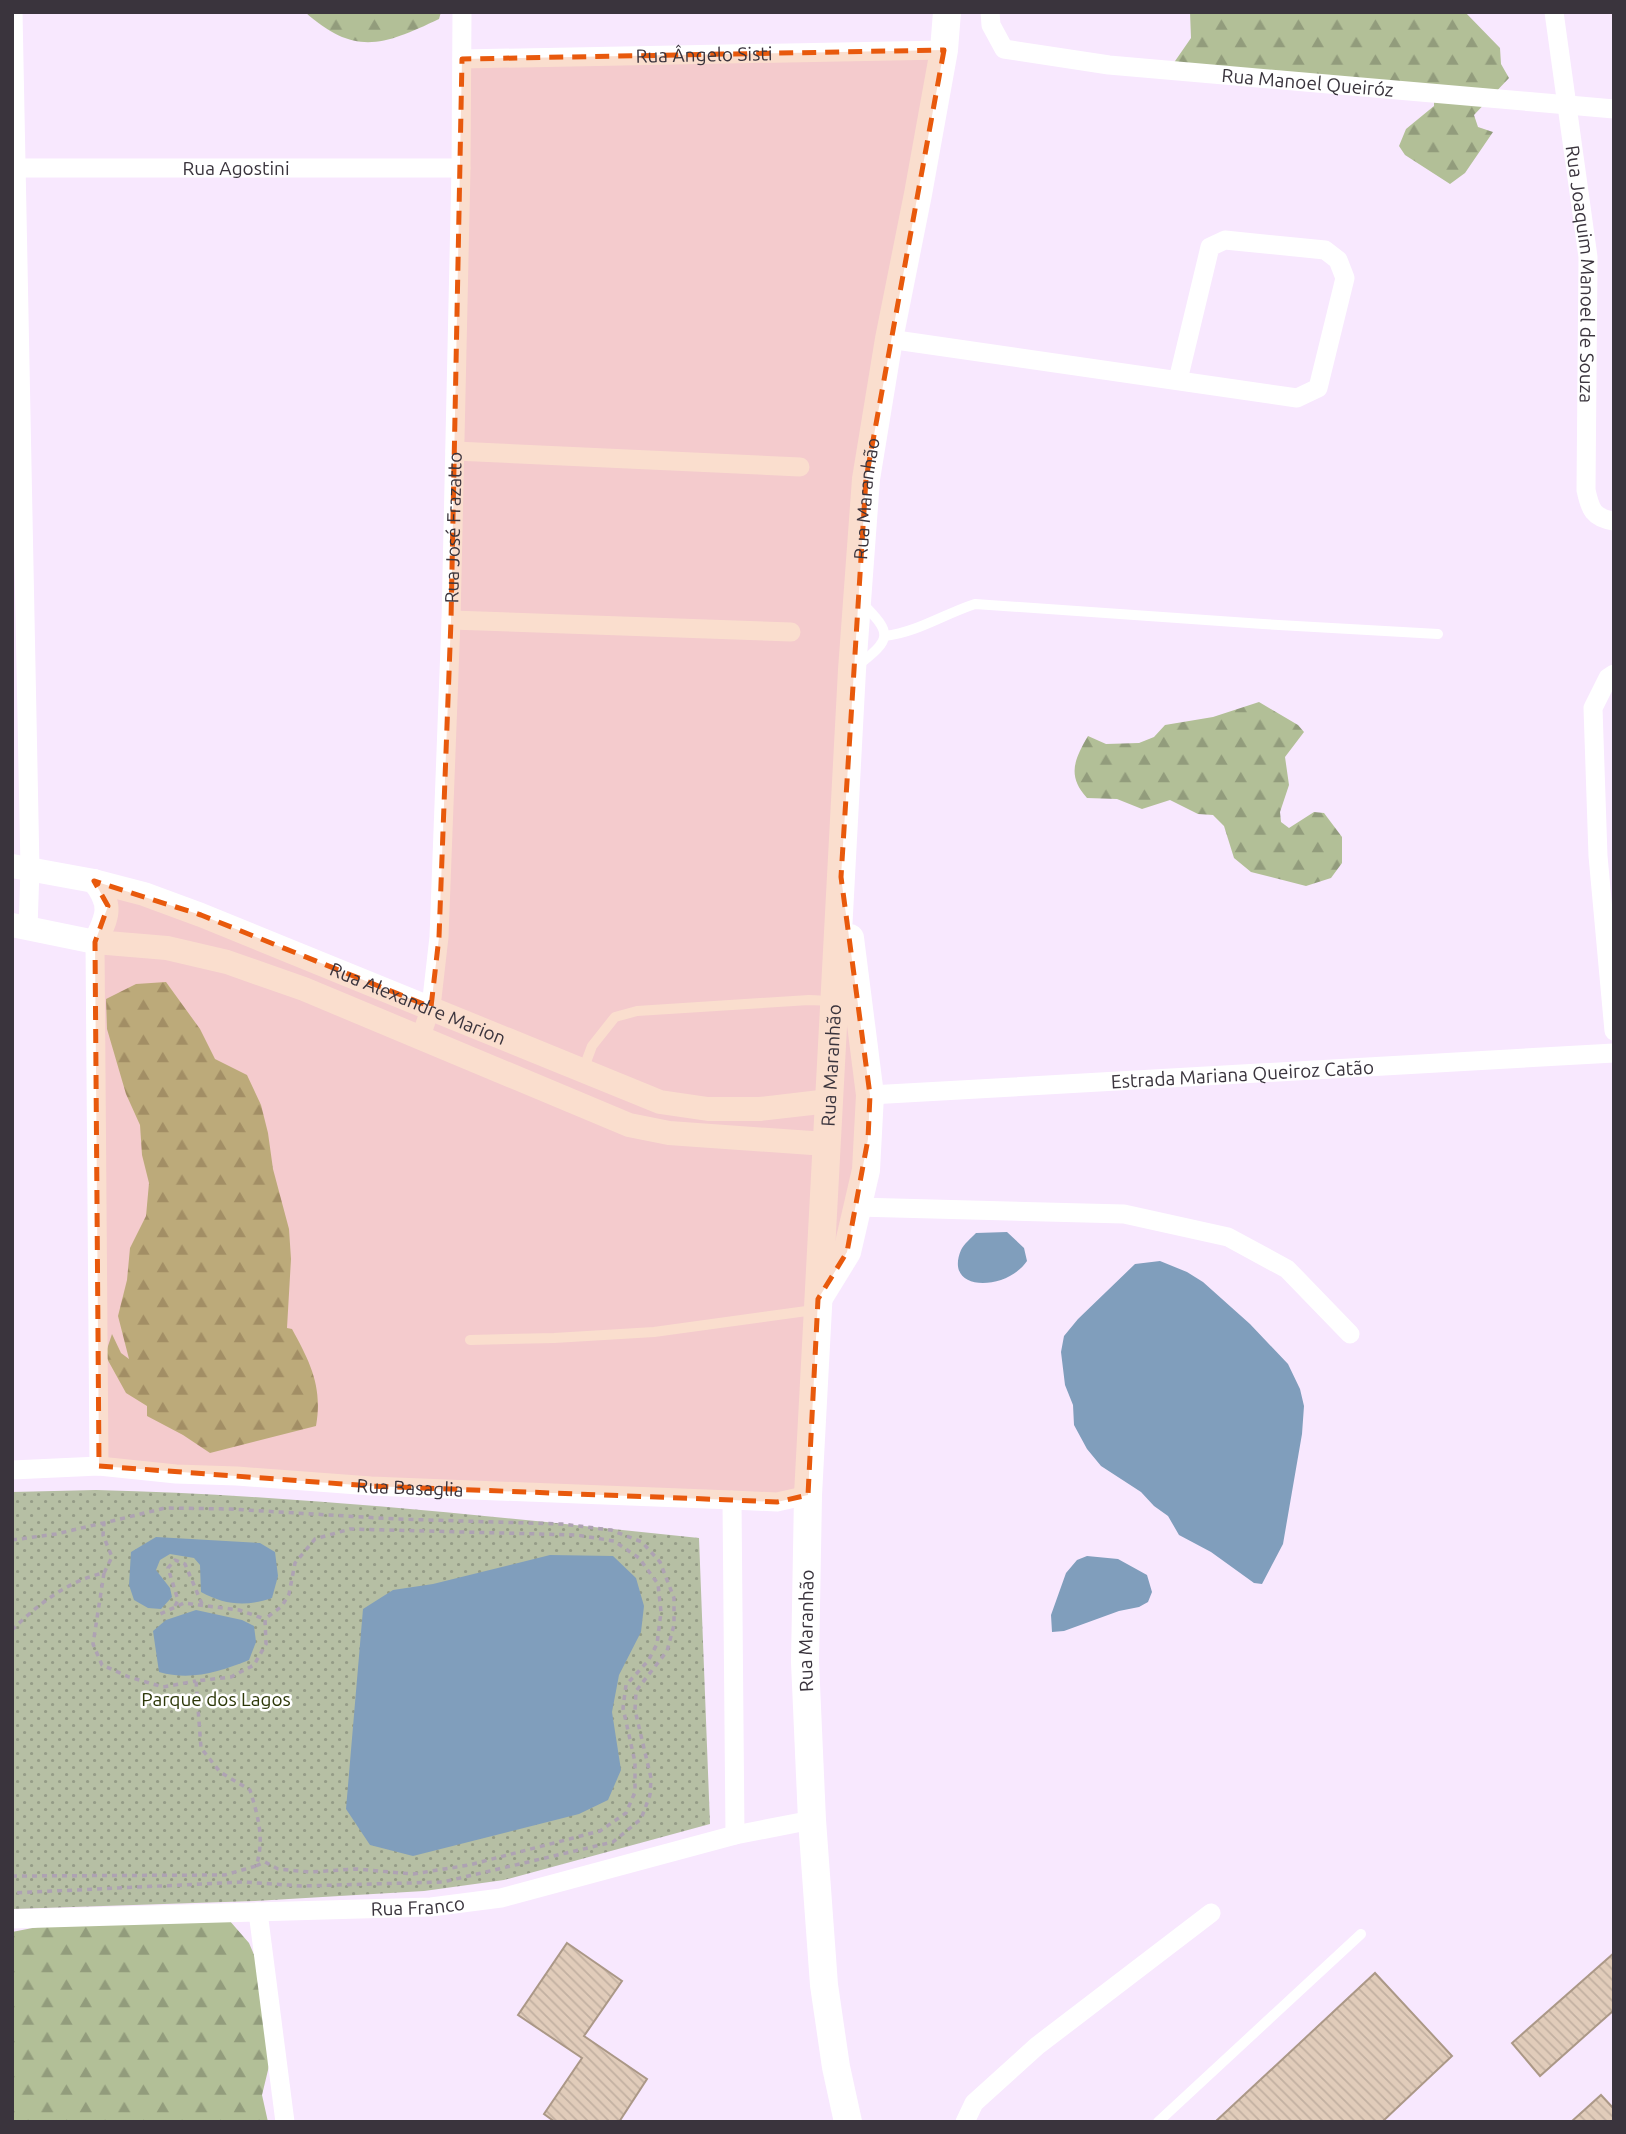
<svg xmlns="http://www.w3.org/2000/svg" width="1626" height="2134" font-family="Ubuntu,sans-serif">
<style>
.forest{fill:url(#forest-firs)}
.park{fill:url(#park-dots)}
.water{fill:#809ebc}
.building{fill:url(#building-back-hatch);stroke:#ab9887;stroke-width:2}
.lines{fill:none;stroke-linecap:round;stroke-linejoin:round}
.path{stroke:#aea2b3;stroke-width:3.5;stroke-dasharray:5 5;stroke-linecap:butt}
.service{stroke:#fff;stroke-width:10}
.minor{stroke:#fff;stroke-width:19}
.tertiary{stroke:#fff;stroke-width:24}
.secondary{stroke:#fff;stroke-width:28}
.marked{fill:#e8590c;fill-opacity:0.2;stroke:#e8590c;stroke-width:5;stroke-dasharray:14 9;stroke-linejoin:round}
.labels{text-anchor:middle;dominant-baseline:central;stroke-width:5;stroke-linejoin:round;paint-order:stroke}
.street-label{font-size:19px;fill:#3a343d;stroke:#fff}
.park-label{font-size:19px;fill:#2d3809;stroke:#fff}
</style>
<defs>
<pattern id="forest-firs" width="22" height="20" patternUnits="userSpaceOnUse" patternTransform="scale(1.75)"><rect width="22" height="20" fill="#b2bf97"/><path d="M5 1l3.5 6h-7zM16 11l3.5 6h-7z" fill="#929c7c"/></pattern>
<pattern id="park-dots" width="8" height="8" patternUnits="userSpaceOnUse" patternTransform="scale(1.75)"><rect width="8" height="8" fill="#b6bfa4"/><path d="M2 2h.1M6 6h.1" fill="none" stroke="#959c87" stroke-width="1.8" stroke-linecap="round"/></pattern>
<pattern id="building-back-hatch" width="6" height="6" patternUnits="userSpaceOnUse" patternTransform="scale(1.75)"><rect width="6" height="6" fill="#e1ccba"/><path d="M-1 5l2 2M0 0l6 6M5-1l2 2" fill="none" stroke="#c2b0a1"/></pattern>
</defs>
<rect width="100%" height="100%" fill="#f8e8fe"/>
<g class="forest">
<path d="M 305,12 L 441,12 L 439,19 C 384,45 355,57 305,12 Z"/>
<path d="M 1190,12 L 1465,12 L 1500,48 L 1501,64 L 1509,78 L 1474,115 L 1478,127 L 1493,132 L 1465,173 L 1450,184 L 1405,155 L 1399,146 L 1406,129 L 1434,106 L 1434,97 L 1173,64 L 1191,38 Z"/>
<path d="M 1259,702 L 1298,725 L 1304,732 L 1285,757 L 1289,785 L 1280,812 L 1281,822 L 1289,828 L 1314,812 L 1324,813 L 1342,837 L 1342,863 L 1331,878 L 1306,886 L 1251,872 L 1234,858 L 1224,826 L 1213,815 L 1198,814 L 1170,800 L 1142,809 L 1117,799 L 1087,798 C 1067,776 1074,760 1088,736 L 1106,744 L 1139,743 L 1154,737 L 1165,725 L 1213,717 Z"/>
<path d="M 166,982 L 200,1029 L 215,1059 L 247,1075 L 261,1105 L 268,1133 L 273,1169 L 289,1229 L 291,1259 L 287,1328 L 292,1329 C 310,1362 323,1387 316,1426 L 210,1453 L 183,1435 L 147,1416 L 147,1406 L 126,1393 L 105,1355 L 112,1334 L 121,1353 L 129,1359 L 118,1316 L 127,1280 L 130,1248 L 146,1216 L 149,1183 L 142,1155 L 140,1125 L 126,1094 L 107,1029 L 106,999 L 136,984 Z"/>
<path d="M 229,1920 L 249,1943 L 261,1971 L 269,2066 L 262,2095 L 268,2122 L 12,2122 L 12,1932 L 53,1924 Z"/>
</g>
<path class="park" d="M 96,1490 C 298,1495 498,1517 699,1538 L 710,1824 L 504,1880 L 424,1891 L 255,1901 L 12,1909 L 12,1492 Z"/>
<g class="water">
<path d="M 1007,1232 L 1024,1248 L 1027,1261 C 1007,1291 943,1293 961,1250 C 964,1244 971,1238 976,1233 Z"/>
<path d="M 1160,1261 L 1187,1272 L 1203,1282 L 1250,1324 L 1288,1364 L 1300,1389 L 1304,1406 L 1302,1434 L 1283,1544 L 1262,1584 L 1254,1583 L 1211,1552 L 1179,1535 L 1168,1516 L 1154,1506 L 1141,1492 L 1101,1466 L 1087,1449 L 1074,1425 L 1073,1405 L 1065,1385 L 1061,1352 L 1064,1336 L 1078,1319 L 1135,1264 Z"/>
<path d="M 156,1537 L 260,1543 L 275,1552 L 278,1576 L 272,1598 C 246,1607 225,1605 201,1592 L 200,1565 L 194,1558 L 170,1554 L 160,1560 L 156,1570 L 170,1588 L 172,1597 L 161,1609 L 148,1608 L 134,1600 L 129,1585 L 131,1552 Z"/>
<path d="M 550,1555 L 613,1556 L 636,1578 L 644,1606 L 641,1632 L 619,1675 L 612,1712 L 621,1770 L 608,1800 L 579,1814 L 413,1856 L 370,1845 L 346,1809 L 363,1609 L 393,1590 L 433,1584 Z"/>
<path d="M 1087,1556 L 1118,1559 L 1147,1575 L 1152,1592 L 1148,1602 L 1139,1607 L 1119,1611 L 1064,1631 L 1052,1632 L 1051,1615 L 1066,1573 L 1077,1560 Z"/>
<path d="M 196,1610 L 242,1620 L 254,1626 L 256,1642 L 249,1660 C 219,1672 191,1681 159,1672 L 153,1631 L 166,1620 Z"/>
</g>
<g class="building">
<path d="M 567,1943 L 622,1981 L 584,2036 L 647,2079 L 619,2122 L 555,2122 L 544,2114 L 582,2058 L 518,2015 Z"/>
<path d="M 1614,1953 L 1614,2010 L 1540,2076 L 1512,2043 Z"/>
<path d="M 1375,1973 L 1452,2056 L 1382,2122 L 1215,2122 Z"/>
<path d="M 1601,2095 L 1614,2109 L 1614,2122 L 1571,2122 Z"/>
</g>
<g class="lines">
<g class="path">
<path d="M 12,1540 L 56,1534 L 103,1523"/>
<path d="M 104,1573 L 93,1644 L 102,1665 L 129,1677 L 163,1687 L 196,1681"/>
<path d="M 175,1606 L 178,1600 L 168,1568 L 175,1560 L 185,1564 L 202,1604"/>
<path d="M 12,1630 C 37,1605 69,1580 104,1573 L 112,1557 L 103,1535 L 104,1523 L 165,1508 L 230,1509 L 396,1519 L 562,1524 L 611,1530 L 642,1542 L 660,1562 L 674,1598 L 674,1625 L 667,1651 L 636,1691 L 635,1710 L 651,1778 L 650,1795 L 641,1819 L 613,1842 L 443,1882 L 301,1886 L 244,1882 L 12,1893"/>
<path d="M 256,1866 L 265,1862 L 278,1869 L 310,1872 L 356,1869 L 413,1874 L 469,1865 L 600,1831 L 626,1813 L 635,1792 L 635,1762 L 623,1708 L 626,1685 L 648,1661 L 657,1644 L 661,1612 L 658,1584 L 639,1558 L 614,1541 L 577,1535 L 350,1529 L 315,1539 L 295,1563 L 289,1594 L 282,1606 L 265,1619"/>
<path d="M 12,1876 L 225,1875 L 256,1866 C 265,1840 258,1816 250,1790 L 220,1772 L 201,1748 L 196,1681 L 231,1677 L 254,1665 L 266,1644 L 265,1619 L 239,1610 L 184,1603 L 158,1615"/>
</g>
<g class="service">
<path d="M 885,636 C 918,632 944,614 975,604 L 1263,624 L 1438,634"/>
<path d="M 857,666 C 892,639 893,634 862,603"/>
<path d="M 583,1070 L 592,1046 L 615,1017 L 637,1011 L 809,1000 L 831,1001"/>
<path d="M 470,1340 L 554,1338 L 654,1332 L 814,1310"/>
<path d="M 1158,2122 L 1361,1934"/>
</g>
<g class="minor">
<path d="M 13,12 L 30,869 L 28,928"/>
<path id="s1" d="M 990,12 L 991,25 L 1004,49 L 1109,65 L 1614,109"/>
<path id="s2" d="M 1554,12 L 1588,257 L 1586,490 C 1590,509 1593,518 1614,521"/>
<path id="s3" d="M 462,59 L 944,50"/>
<path id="s4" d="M 12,168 L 461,168"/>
<path d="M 889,339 L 1297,398 L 1318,388 L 1345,278 L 1338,260 L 1325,250 L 1225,240 L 1210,247 L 1178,380"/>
<path d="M 455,451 L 800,467"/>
<path d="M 451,620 L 791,632"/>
<path d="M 1614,674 L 1608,678 L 1593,708 L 1598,856 L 1614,1031"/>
<path d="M 95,942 L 99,1466"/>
<path id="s5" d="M 420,1039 L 431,1007 L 439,937 L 451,620 L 461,168 L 462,12"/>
<path id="s6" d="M 870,1095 L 1614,1053"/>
<path d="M 857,1207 L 1124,1214 L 1228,1237 L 1287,1269 L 1350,1334"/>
<path id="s7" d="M 12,1470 L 99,1466 L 176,1474 L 237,1476 L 371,1486 L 732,1500 L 777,1502 L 808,1495"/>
<path d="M 732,1500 L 735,1835"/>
<path d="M 258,1912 L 285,2122"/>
<path id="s8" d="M 12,1919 L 431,1907 L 501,1898 L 735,1835 L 812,1820"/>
<path d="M 965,2122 L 974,2103 L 1037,2046 L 1211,1913"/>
</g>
<g class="tertiary">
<path id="s9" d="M 12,866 L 94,881 L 144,894 L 201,915 L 660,1102 L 708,1109 L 760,1109 L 829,1101"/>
<path d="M 94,881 C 113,905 108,916 95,942"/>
<path d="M 12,925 L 95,942 L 167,948 L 227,962 L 304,989 L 629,1125 L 669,1133 L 826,1144"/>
</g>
<g class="secondary">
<path d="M 820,1296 L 847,1252 L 866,1170 L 870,1095 L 850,938"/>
<path id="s10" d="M 848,2122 L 836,2067 L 824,1985 L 812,1820 L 805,1662 L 808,1495 L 852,670 L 866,479 L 889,339 L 918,194 L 944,50 L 947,12"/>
</g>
</g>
<path class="marked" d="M 944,50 L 866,479 L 841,877 L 870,1095 L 868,1139 L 847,1252 L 818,1299 L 808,1495 L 777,1502 L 732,1500 L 371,1486 L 99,1466 L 95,942 L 108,906 L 94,881 L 201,915 L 431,1007 L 439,937 L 451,620 L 462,59 Z"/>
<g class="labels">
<g class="street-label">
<text stroke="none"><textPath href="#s3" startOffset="242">Rua Ângelo Sisti</textPath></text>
<text stroke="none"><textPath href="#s1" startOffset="346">Rua Manoel Queiróz</textPath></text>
<text stroke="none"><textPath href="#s4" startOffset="224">Rua Agostini</textPath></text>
<text stroke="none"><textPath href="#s2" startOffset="264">Rua Joaquim Manoel de Souza</textPath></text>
<text stroke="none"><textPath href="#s10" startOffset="1628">Rua Maranhão</textPath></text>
<text stroke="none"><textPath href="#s5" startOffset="514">Rua José Frazatto</textPath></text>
<text stroke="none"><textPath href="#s9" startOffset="430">Rua Alexandre Marion</textPath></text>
<text stroke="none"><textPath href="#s10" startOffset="1060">Rua Maranhão</textPath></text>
<text stroke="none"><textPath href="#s6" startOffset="373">Estrada Mariana Queiroz Catão</textPath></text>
<text stroke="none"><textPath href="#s7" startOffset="399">Rua Basaglia</textPath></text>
<text stroke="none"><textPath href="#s10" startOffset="494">Rua Maranhão</textPath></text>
<text stroke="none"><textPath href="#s8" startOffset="406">Rua Franco</textPath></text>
</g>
<g class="park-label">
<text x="216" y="1699">Parque dos Lagos</text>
</g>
</g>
<rect width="1626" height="2134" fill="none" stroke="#3a343d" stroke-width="28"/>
</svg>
